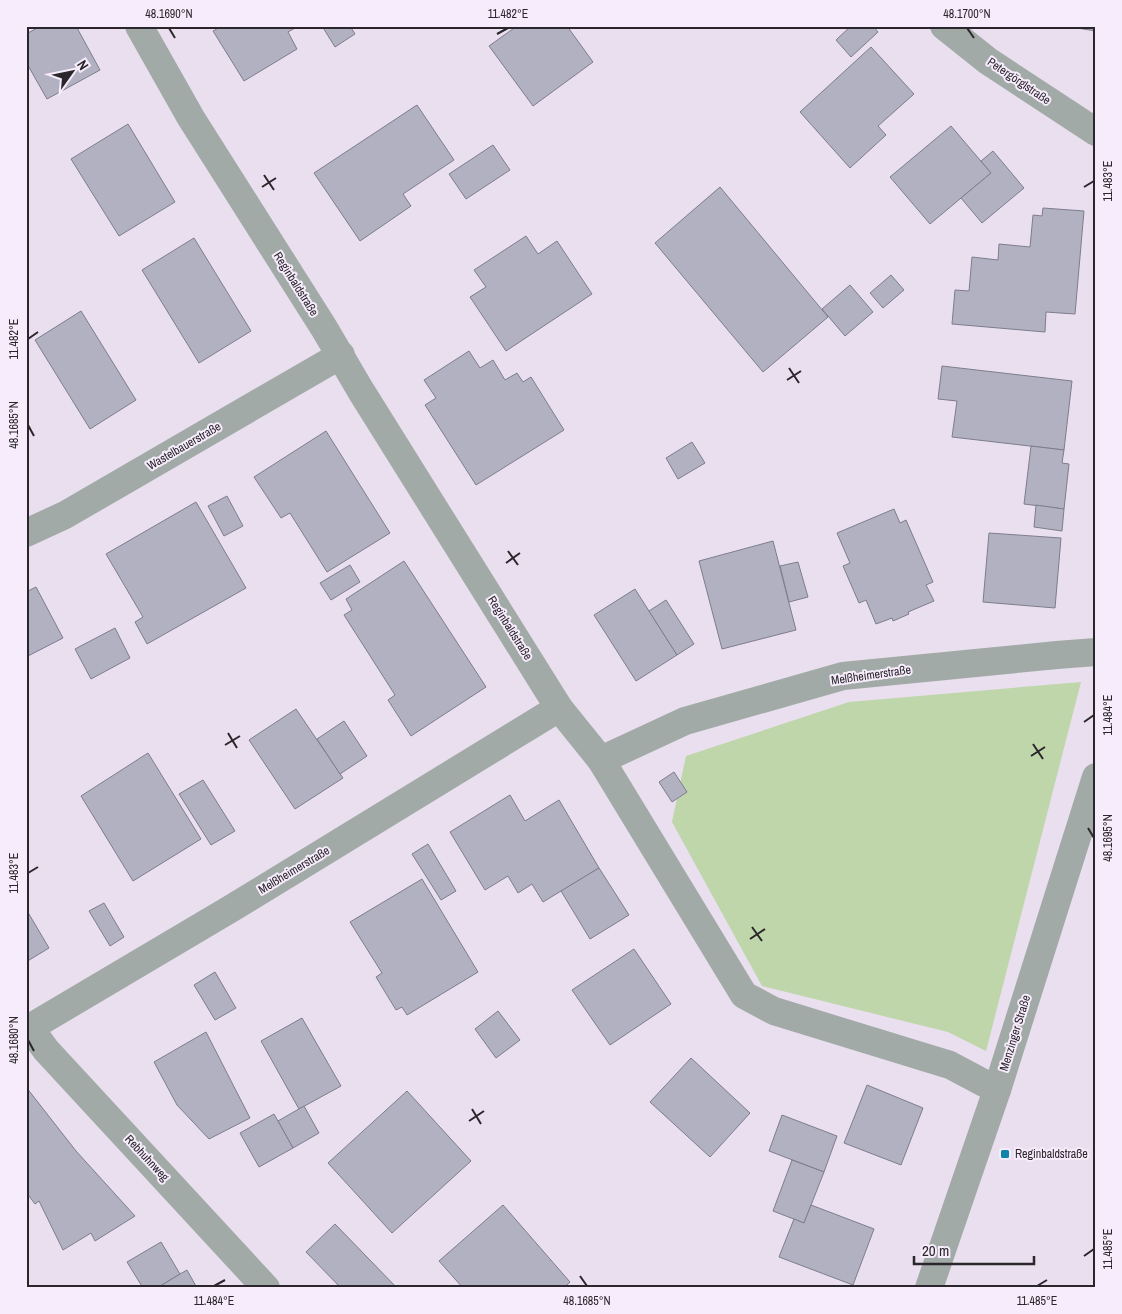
<svg xmlns="http://www.w3.org/2000/svg" width="1122" height="1314" font-family="'Archivo Narrow',sans-serif">
<style>
.green{fill:#bed6aa}
.building{fill:#b2b1c2;stroke:#7e7d8d}
.lines{fill:none;stroke-linecap:round;stroke-linejoin:round}
.minor{stroke:#a1aaa6;stroke-width:28}
.ticks{fill:none;stroke:#2a262c;stroke-width:2}
.poi-dot{fill:#1085aa;stroke:#f6ecfb;stroke-width:2}
.labels{text-anchor:middle;dominant-baseline:central;stroke-width:4;stroke-linejoin:round;paint-order:stroke}
.street-label{font-size:12px;fill:#2a262c;stroke:#f6ecfb}
.poi-label{font-size:12px;fill:#2a262c;stroke:#f6ecfb;text-anchor:start}
.neatline{fill:none;stroke:#2a262c;stroke-width:2}
.ticks-label{font-size:12px;text-anchor:middle;fill:#2a262c}
</style>
<rect width="100%" height="100%" fill="#e9dfee"/>
<path class="green" d="M 1081,682 L 986,1051 L 948,1032 L 762,986 L 672,822 L 686,756 L 849,702 Z"/>
<g class="building">
<path d="M 41,26 L 76,26 L 100,70 L 47,99 L 26,62 L 26,34 Z"/>
<path d="M 222,26 L 294,26 L 295,28 L 288,32 L 297,49 L 244,81 L 213,31 Z"/>
<path d="M 322,26 L 350,26 L 355,34 L 335,47 Z"/>
<path d="M 517,26 L 567,26 L 593,62 L 533,106 L 489,46 Z"/>
<path d="M 851,26 L 873,26 L 878,32 L 851,57 L 836,40 Z"/>
<path d="M 1064,26 L 1096,26 L 1096,31 Z"/>
<path d="M 871,47 L 914,94 L 878,126 L 886,135 L 850,168 L 800,112 Z"/>
<path d="M 417,105 L 454,160 L 403,194 L 411,206 L 360,241 L 314,173 Z"/>
<path d="M 128,124 L 175,202 L 119,236 L 71,159 Z"/>
<path d="M 951,126 L 991,173 L 930,224 L 890,177 Z"/>
<path d="M 493,145 L 510,170 L 466,199 L 449,174 Z"/>
<path d="M 993,151 L 1024,188 L 982,223 L 961,198 L 991,173 L 981,161 Z"/>
<path d="M 720,187 L 828,317 L 763,372 L 655,243 Z"/>
<path d="M 1043,208 L 1084,211 L 1075,314 L 1046,312 L 1045,332 L 952,324 L 955,290 L 969,291 L 972,257 L 998,260 L 999,244 L 1030,247 L 1033,215 L 1042,216 Z"/>
<path d="M 526,236 L 538,254 L 557,241 L 592,294 L 506,351 L 470,297 L 486,287 L 474,270 Z"/>
<path d="M 194,238 L 251,331 L 199,363 L 142,270 Z"/>
<path d="M 891,275 L 904,290 L 883,308 L 870,293 Z"/>
<path d="M 850,285 L 873,312 L 845,336 L 822,309 Z"/>
<path d="M 81,311 L 136,400 L 90,429 L 35,340 Z"/>
<path d="M 469,351 L 480,368 L 493,360 L 505,380 L 517,373 L 523,382 L 531,377 L 564,430 L 476,485 L 425,405 L 436,398 L 424,380 Z"/>
<path d="M 942,366 L 1072,381 L 1064,450 L 952,437 L 957,401 L 938,399 Z"/>
<path d="M 326,431 L 390,533 L 327,572 L 290,513 L 281,518 L 254,477 Z"/>
<path d="M 692,442 L 705,463 L 678,479 L 666,458 Z"/>
<path d="M 1031,446 L 1064,450 L 1062,463 L 1069,464 L 1064,509 L 1024,504 Z"/>
<path d="M 227,496 L 243,526 L 224,536 L 208,506 Z"/>
<path d="M 196,502 L 246,588 L 147,644 L 135,622 L 143,617 L 106,554 Z"/>
<path d="M 1036,505 L 1064,509 L 1062,531 L 1034,527 Z"/>
<path d="M 894,509 L 900,523 L 906,520 L 933,582 L 926,585 L 934,601 L 908,612 L 909,614 L 893,621 L 892,618 L 876,624 L 866,600 L 859,603 L 843,566 L 850,563 L 837,533 Z"/>
<path d="M 989,533 L 1061,538 L 1055,608 L 983,602 Z"/>
<path d="M 773,541 L 796,630 L 722,649 L 699,561 Z"/>
<path d="M 404,561 L 486,687 L 411,736 L 388,700 L 395,695 L 344,615 L 352,610 L 346,599 Z"/>
<path d="M 798,562 L 808,597 L 789,602 L 780,566 Z"/>
<path d="M 350,565 L 360,582 L 331,600 L 320,583 Z"/>
<path d="M 36,587 L 63,638 L 26,657 L 26,592 Z"/>
<path d="M 635,589 L 677,655 L 636,681 L 594,615 Z"/>
<path d="M 666,600 L 694,644 L 677,655 L 649,611 Z"/>
<path d="M 115,628 L 130,658 L 91,679 L 75,649 Z"/>
<path d="M 296,709 L 343,778 L 295,809 L 249,740 Z"/>
<path d="M 344,721 L 367,756 L 340,774 L 317,739 Z"/>
<path d="M 148,753 L 201,839 L 133,881 L 81,796 Z"/>
<path d="M 674,772 L 687,792 L 672,802 L 659,782 Z"/>
<path d="M 203,780 L 235,831 L 211,845 L 179,794 Z"/>
<path d="M 510,795 L 525,821 L 559,800 L 599,868 L 543,902 L 532,884 L 518,893 L 508,876 L 485,890 L 450,832 Z"/>
<path d="M 428,844 L 456,891 L 441,900 L 412,854 Z"/>
<path d="M 599,868 L 629,915 L 590,939 L 561,891 Z"/>
<path d="M 422,879 L 478,972 L 407,1015 L 402,1007 L 396,1010 L 376,977 L 382,973 L 350,922 Z"/>
<path d="M 104,903 L 124,937 L 110,946 L 89,911 Z"/>
<path d="M 26,909 L 49,948 L 26,962 Z"/>
<path d="M 634,949 L 671,1004 L 610,1045 L 572,990 Z"/>
<path d="M 215,972 L 236,1008 L 215,1020 L 194,985 Z"/>
<path d="M 498,1011 L 520,1040 L 496,1058 L 475,1029 Z"/>
<path d="M 302,1018 L 341,1086 L 299,1109 L 261,1041 Z"/>
<path d="M 206,1032 L 250,1118 L 209,1139 L 177,1105 L 154,1062 Z"/>
<path d="M 691,1058 L 750,1113 L 710,1157 L 650,1102 Z"/>
<path d="M 867,1085 L 923,1108 L 901,1165 L 844,1143 Z"/>
<path d="M 26,1087 L 76,1151 L 135,1216 L 95,1241 L 91,1233 L 63,1250 L 39,1201 L 35,1204 L 26,1192 Z"/>
<path d="M 407,1091 L 471,1161 L 392,1233 L 328,1163 Z"/>
<path d="M 304,1106 L 319,1133 L 293,1148 L 278,1121 Z"/>
<path d="M 274,1114 L 293,1148 L 259,1167 L 240,1133 Z"/>
<path d="M 782,1115 L 837,1136 L 824,1172 L 769,1151 Z"/>
<path d="M 792,1160 L 824,1172 L 804,1223 L 773,1211 Z"/>
<path d="M 503,1205 L 570,1282 L 564,1288 L 463,1288 L 439,1261 Z"/>
<path d="M 811,1205 L 874,1229 L 853,1285 L 779,1257 L 794,1219 L 804,1223 Z"/>
<path d="M 335,1224 L 397,1288 L 341,1288 L 306,1252 Z"/>
<path d="M 161,1242 L 180,1274 L 157,1288 L 143,1288 L 127,1262 Z"/>
<path d="M 187,1270 L 197,1288 L 157,1288 L 180,1274 Z"/>
</g>
<g class="lines">
<g class="minor">
<path d="M 139,26 L 191,118 L 324,328 L 361,391 L 559,708 L 601,760 L 744,995 L 774,1011 L 950,1065 L 997,1090"/>
<path d="M 944,26 L 988,61 L 1096,132"/>
<path d="M 26,533 L 65,515 L 341,355"/>
<path d="M 601,760 L 685,721 L 843,676 L 1057,655 L 1096,652"/>
<path d="M 30,1028 L 46,1050 L 266,1288"/>
<path d="M 26,1030 L 232,908 L 559,708"/>
<path d="M 929,1288 L 997,1090 L 1096,777"/>
</g>
</g>
<path class="ticks" d="M 169,28 L 175,38M 967,28 L 974,38M 497,34 L 508,28M 264,175 L 274,190M 262,187 L 276,178M 1084,187 L 1094,181M 28,339 L 38,332M 789,368 L 799,383M 787,380 L 801,371M 28,425 L 34,436M 508,551 L 518,565M 506,563 L 520,553M 1084,722 L 1094,715M 228,733 L 237,748M 1033,744 L 1043,759M 225,745 L 240,736M 1031,756 L 1045,747M 1088,828 L 1094,838M 28,873 L 38,867M 752,927 L 762,941M 750,939 L 765,929M 28,1040 L 34,1051M 472,1109 L 481,1124M 469,1121 L 484,1111M 1084,1256 L 1094,1249M 580,1276 L 587,1286M 214,1286 L 225,1280M 1037,1286 L 1047,1280"/>
<rect class="poi-dot" x="1000" y="1149" width="10" height="10" rx="2.5"/>
<g class="labels">
<g class="street-label">
<text transform="translate(1019 81) rotate(34)">Petergörglstraße</text>
<text transform="translate(296 284) rotate(58)">Reginbaldstraße</text>
<text transform="translate(184 446) rotate(-30)">Wastelbauerstraße</text>
<text transform="translate(510 628) rotate(58)">Reginbaldstraße</text>
<text transform="translate(871 675) rotate(-8)">Melßheimerstraße</text>
<text transform="translate(294 870) rotate(-31)">Melßheimerstraße</text>
<text transform="translate(1015 1033) rotate(-73)">Menzinger Straße</text>
<text transform="translate(147 1158) rotate(47)">Rebhuhnweg</text>
</g>
<g class="poi-label">
<text x="1015" y="1154">Reginbaldstraße</text>
</g>
</g>
<rect width="1122" height="1314" fill="none" stroke="#f6ecfb" stroke-width="55"/>
<g transform="translate(72 72) rotate(57)" stroke="#f6ecfb" stroke-width="4" paint-order="stroke">
<path d="M0-4L9 19L0 12L-9 19Z" fill="#2a262c"/>
<text y="-8" font-size="14" font-weight="bold" text-anchor="middle" fill="#2a262c">N</text>
</g>
<path d="M914 1256v8h120v-8" fill="none" stroke="#2a262c" stroke-width="2.5"/>
<text x="922" y="1256" font-size="15" fill="#2a262c" stroke="#f6ecfb" stroke-width="4" paint-order="stroke">20 m</text>
<rect x="28" y="28" width="1066" height="1258" class="neatline"/>
<g class="ticks-label">
<text x="169" y="18">48.1690°N</text>
<text x="508" y="18">11.482°E</text>
<text x="967" y="18">48.1700°N</text>
<text transform="translate(1108 181) rotate(-90)" y="4">11.483°E</text>
<text transform="translate(14 339) rotate(-90)" y="4">11.482°E</text>
<text transform="translate(14 425) rotate(-90)" y="4">48.1685°N</text>
<text transform="translate(1108 715) rotate(-90)" y="4">11.484°E</text>
<text transform="translate(1108 838) rotate(-90)" y="4">48.1695°N</text>
<text transform="translate(14 873) rotate(-90)" y="4">11.483°E</text>
<text transform="translate(14 1040) rotate(-90)" y="4">48.1680°N</text>
<text transform="translate(1108 1249) rotate(-90)" y="4">11.485°E</text>
<text x="214" y="1305">11.484°E</text>
<text x="587" y="1305">48.1685°N</text>
<text x="1037" y="1305">11.485°E</text>
</g>
</svg>
